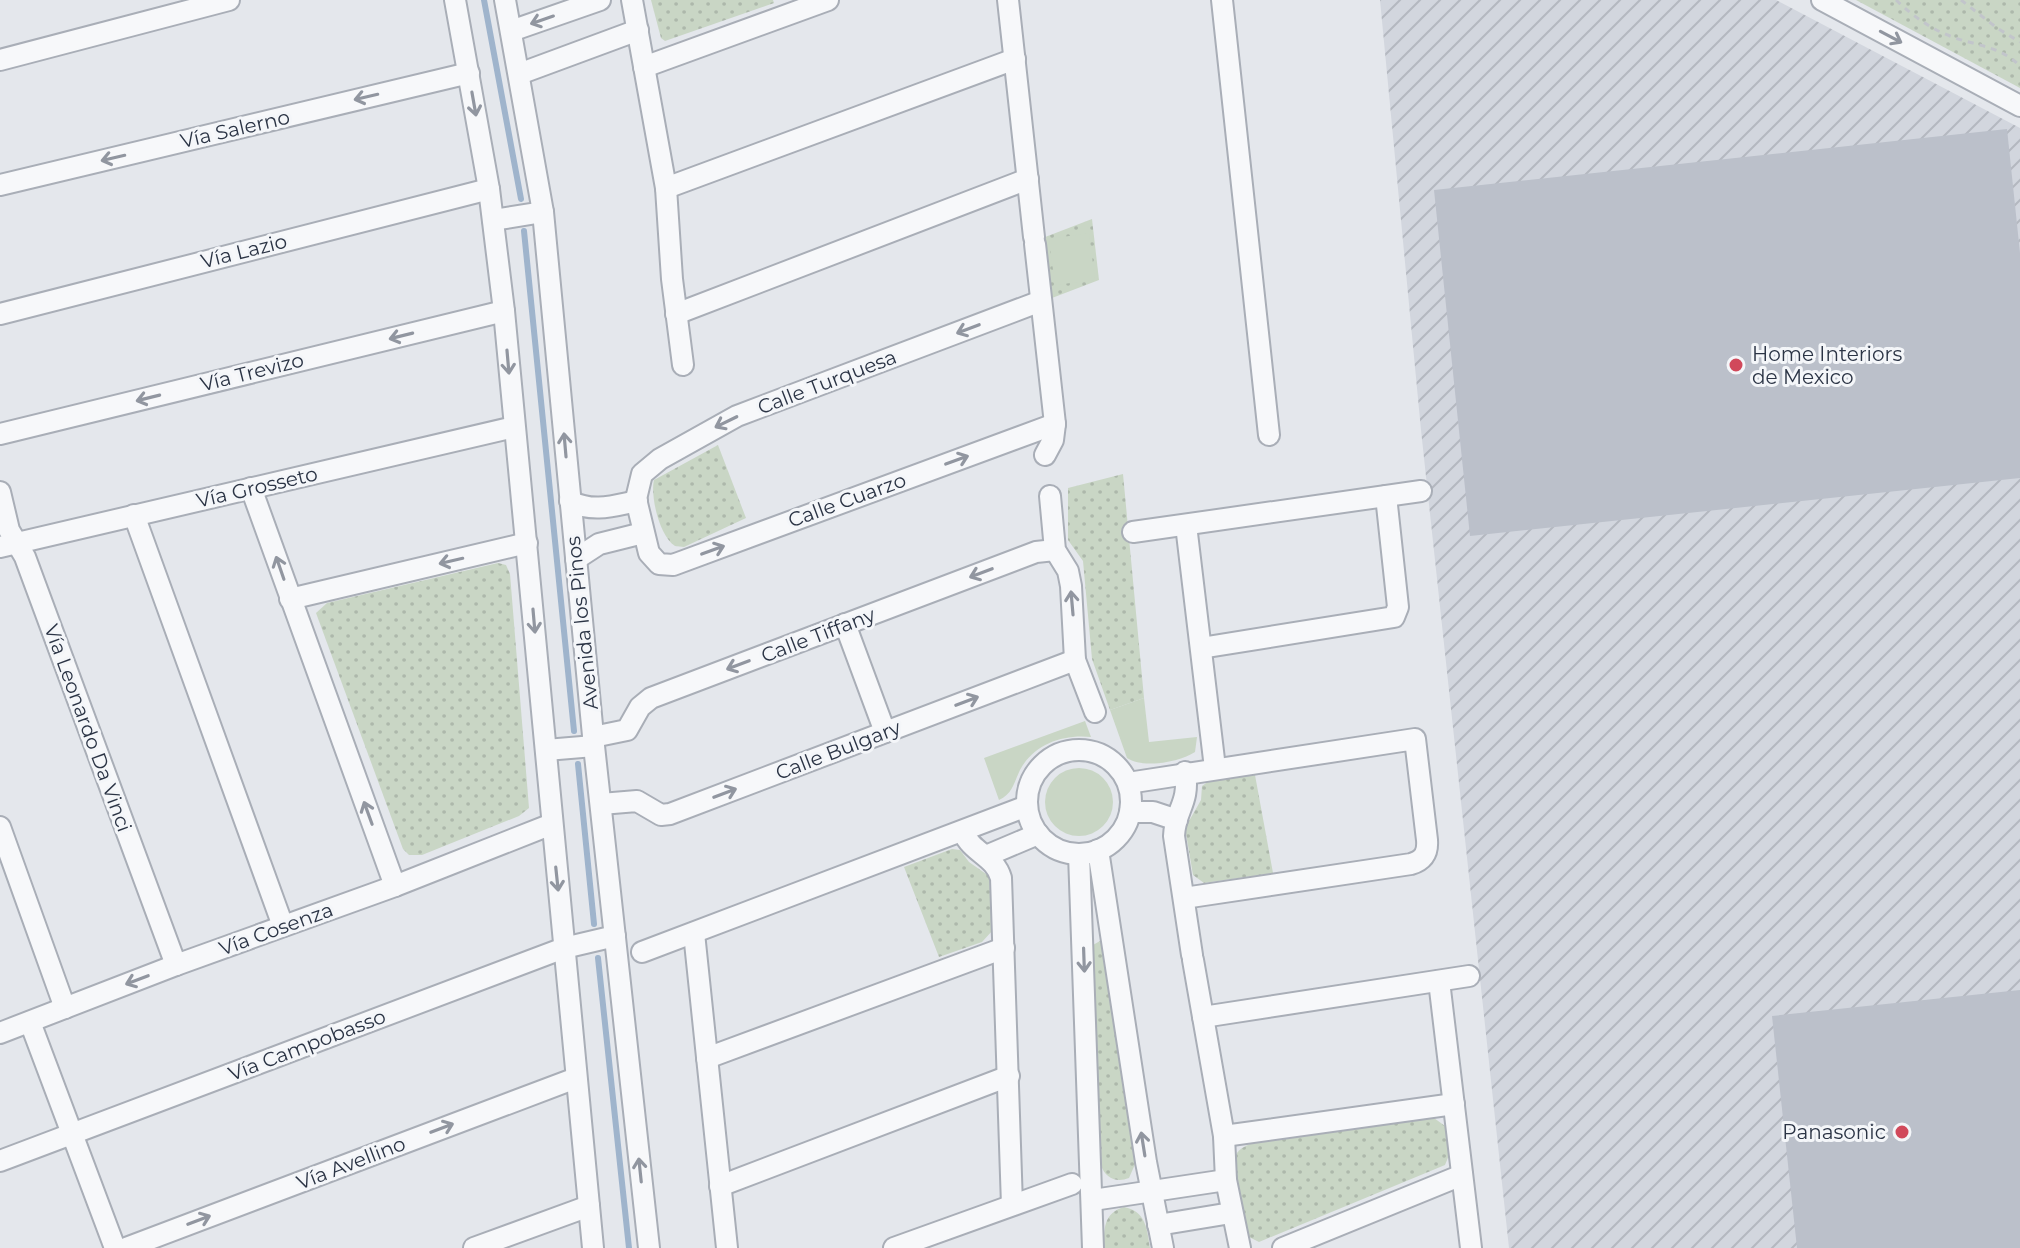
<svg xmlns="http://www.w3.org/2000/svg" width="2020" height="1248" font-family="Montserrat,sans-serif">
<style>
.industrial{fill:url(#industrial-furrows)}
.park{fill:url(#park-dots)}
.garden{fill:#c9d6c5}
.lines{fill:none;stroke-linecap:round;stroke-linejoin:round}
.stream{stroke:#9fb4cc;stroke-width:6}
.building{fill:#bbc0ca}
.minor-casing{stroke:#a9aeb7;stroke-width:24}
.path{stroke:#c2c5cb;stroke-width:3;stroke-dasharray:6 6;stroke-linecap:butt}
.minor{stroke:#f7f8fa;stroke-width:20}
.oneway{stroke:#9196a0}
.poi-dot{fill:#d1495b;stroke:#f4f6f9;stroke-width:3}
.labels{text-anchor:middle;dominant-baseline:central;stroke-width:6;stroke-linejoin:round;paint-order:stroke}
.street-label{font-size:20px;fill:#2b3445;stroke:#f4f6f9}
.poi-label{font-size:20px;fill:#2b3445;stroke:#f4f6f9;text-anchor:start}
</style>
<defs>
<pattern id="industrial-furrows" width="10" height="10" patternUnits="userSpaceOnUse" patternTransform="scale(2)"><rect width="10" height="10" fill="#d2d6de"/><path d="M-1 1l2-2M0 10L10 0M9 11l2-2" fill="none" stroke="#b4b8c0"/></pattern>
<pattern id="park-dots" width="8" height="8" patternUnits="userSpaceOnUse" patternTransform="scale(2)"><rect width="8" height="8" fill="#c9d6c5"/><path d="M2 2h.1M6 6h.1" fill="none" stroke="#adb8ab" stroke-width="1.8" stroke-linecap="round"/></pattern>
</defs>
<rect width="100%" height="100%" fill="#e4e7ec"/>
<path class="industrial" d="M 1380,0 L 1776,0 L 2020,128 L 2020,1248 L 1509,1248 L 1421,430 Z"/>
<g class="park">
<path d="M 651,0 L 773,0 L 774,3 L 665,41 L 661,38 Z"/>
<path d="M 1856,0 L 2020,0 L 2020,88 Z"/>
<path d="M 1092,219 L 1099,280 L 1052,298 L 1040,239 Z"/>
<path d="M 718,445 L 746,518 L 684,547 L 675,546 C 660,537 650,497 654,480 Z"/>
<path d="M 1123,474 L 1144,698 L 1110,710 L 1092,659 L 1083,561 L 1068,540 L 1068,488 Z"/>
<path d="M 498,563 L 506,565 L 510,574 L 529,808 L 519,816 L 422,855 L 409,855 L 403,849 L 316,613 L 327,603 Z"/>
<path d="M 1255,775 L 1273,873 L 1204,883 L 1193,875 L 1185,828 L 1201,800 L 1202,786 L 1209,781 Z"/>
<path d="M 952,849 L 960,850 L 969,862 L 989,876 L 993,930 L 982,942 L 939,957 L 904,867 Z"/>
<path d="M 1100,941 L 1103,944 L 1136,1162 L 1129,1178 C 1116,1183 1105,1178 1101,1165 L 1093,945 Z"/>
<path d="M 1434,1118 L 1445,1126 L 1449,1155 L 1445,1165 L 1259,1242 L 1249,1237 L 1234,1161 C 1236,1151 1241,1148 1250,1144 Z"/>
<path d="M 1124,1207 C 1146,1211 1147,1229 1150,1248 L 1104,1248 C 1104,1230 1103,1213 1124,1207 Z"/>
</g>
<g class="garden">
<path d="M 1089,233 L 1095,280 L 1055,285 L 1049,239 Z"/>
<path d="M 1144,698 L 1149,742 L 1197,737 L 1195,752 C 1180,762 1143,769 1127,758 L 1110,710 Z"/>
<path d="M 1085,721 L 1091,737 C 1063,734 1034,744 1020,770 C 1014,782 1013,794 999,800 L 984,758 Z"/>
<circle cx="1079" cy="802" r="34"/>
</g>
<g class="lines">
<g class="stream">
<path d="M 484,0 L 521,199"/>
<path d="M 524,231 L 574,731"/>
<path d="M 578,764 L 594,924"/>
<path d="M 598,958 L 629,1248"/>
</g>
</g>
<g class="building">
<path d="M 2007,129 L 2020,253 L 2020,478 L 1470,536 L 1434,190 Z"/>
<path d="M 2020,990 L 2020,1248 L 1797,1248 L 1772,1016 Z"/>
</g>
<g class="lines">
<defs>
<g id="minor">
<path d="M 455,0 L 489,189 L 504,311 L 593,1248"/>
<path d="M 505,0 L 543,212 L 594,746 L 649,1248"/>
<path d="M 632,0 L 666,188 L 672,279 L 683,365"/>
<path d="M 1008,0 L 1034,237"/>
<path d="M 1222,0 L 1269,435"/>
<path d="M 1822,0 L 2020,106"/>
<path d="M 511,31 L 600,0"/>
<path d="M 0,60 L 229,0"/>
<path d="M 644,67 L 828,0"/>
<path d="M 519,74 L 638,30"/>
<path d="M 0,185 L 469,73"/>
<path d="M 666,188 L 1015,59"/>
<path d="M 493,220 L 543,212"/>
<path d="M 1035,244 L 1055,424 L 1053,440 L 1045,455"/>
<path d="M 1041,301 L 737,416 L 660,459 L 642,474 L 636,499 L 649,553 L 659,564 L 673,565 L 1055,424"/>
<path d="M 0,314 L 489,189"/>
<path d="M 676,314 L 1028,179"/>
<path d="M 0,434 L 504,311"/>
<path d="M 251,488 L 395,886"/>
<path d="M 0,492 L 9,530 L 25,557 L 176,965"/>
<path d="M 1050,496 L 1055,550 L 1068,571 L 1071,586 L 1075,660 L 1095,712"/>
<path d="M 570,501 C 593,513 613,506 637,501"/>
<path d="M 134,515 L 283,926"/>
<path d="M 1186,525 L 1215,768"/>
<path d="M 1133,532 L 1421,491"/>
<path d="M 0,547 L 514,427"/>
<path d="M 576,559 L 599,544 L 643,533"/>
<path d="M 290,599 L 527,543"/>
<path d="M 845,624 L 885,732"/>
<path d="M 1201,648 L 1394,617 L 1398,607 L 1386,496"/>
<path d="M 593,737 L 627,730 L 640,707 L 651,698 L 1036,552 L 1055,550"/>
<path d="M 546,750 L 594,746"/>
<circle cx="1079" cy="802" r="52"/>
<path d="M 1185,772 C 1190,804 1175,809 1174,836 L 1192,955"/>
<path d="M 1128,783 L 1415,739 L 1427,840 C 1428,853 1424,860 1411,864 L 1184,898"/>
<path d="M 601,804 L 637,801 L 661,815 L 670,814 L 1075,660"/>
<path d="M 1130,812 L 1153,812 L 1177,820"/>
<path d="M 0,827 L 65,1008"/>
<path d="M 963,832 C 972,853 995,856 1001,878 L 1012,1205"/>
<path d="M 1098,850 L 1146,1162 L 1163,1248"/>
<path d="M 1079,854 L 1093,1248"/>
<path d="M 986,856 L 1038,834"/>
<path d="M 694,933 L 727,1248"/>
<path d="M 642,952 L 1027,806"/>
<path d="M 1193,960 L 1224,1136 L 1226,1180 L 1240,1248"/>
<path d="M 1439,981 L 1471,1248"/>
<path d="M 1203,1017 L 1469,976"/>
<path d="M 30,1022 L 115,1248"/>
<path d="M 0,1033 L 176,965 L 395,886 L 552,824"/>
<path d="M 707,1058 L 1004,948"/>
<path d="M 1224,1136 L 1454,1104"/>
<path d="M 0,1161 L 564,948 L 615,936"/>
<path d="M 720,1186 L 1009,1076"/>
<path d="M 1093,1200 L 1226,1180"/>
<path d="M 1158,1225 L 1231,1213"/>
<path d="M 126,1248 L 576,1078"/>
<path d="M 474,1248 L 589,1206"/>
<path d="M 894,1248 L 1072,1184"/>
<path d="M 1283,1248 L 1462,1175"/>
</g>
</defs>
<use href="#minor" class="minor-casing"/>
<g class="path">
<path d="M 1896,0 C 1912,15 1929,28 1950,36 C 1975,46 1999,45 2020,66"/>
<path d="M 1961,0 L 1997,28 L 2020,42"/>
</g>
<use href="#minor" class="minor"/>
</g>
<defs><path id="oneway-shaft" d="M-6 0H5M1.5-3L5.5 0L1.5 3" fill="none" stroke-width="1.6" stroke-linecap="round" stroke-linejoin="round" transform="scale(2)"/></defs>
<g class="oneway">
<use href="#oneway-shaft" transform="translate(542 20) rotate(161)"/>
<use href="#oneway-shaft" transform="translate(1891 37) rotate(28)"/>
<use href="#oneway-shaft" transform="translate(366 97) rotate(167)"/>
<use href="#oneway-shaft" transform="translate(474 104) rotate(80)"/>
<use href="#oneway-shaft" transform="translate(113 158) rotate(167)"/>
<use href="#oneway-shaft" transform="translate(968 329) rotate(159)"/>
<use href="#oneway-shaft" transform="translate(401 336) rotate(166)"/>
<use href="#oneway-shaft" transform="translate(508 362) rotate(85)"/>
<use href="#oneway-shaft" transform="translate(148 398) rotate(166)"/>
<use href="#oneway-shaft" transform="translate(726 422) rotate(154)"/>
<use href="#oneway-shaft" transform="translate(565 445) rotate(-95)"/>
<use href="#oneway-shaft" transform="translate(957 460) rotate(-20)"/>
<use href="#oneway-shaft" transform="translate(713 550) rotate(-20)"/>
<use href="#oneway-shaft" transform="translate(451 561) rotate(167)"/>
<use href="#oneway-shaft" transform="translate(280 568) rotate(-109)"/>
<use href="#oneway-shaft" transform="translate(981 573) rotate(159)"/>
<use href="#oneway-shaft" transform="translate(1072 603) rotate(-95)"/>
<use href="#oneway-shaft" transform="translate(534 621) rotate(85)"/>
<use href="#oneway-shaft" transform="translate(738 665) rotate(159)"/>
<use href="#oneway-shaft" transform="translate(967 701) rotate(-21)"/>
<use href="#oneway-shaft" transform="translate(725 793) rotate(-21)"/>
<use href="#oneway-shaft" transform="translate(368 813) rotate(-110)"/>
<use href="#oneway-shaft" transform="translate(557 879) rotate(84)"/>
<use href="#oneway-shaft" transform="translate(1084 960) rotate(88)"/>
<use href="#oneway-shaft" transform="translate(137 980) rotate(159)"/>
<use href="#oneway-shaft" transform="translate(442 1128) rotate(-21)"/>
<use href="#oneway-shaft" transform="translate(1143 1144) rotate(-99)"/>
<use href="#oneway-shaft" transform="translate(640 1170) rotate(-96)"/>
<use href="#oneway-shaft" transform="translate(199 1220) rotate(-21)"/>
</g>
<g class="poi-dot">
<circle cx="1736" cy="365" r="8"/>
<circle cx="1902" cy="1132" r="8"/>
</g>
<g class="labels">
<g class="street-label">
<text transform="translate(235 129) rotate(-13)">Vía Salerno</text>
<text transform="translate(244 251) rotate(-14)">Vía Lazio</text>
<text transform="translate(252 372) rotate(-14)">Vía Trevizo</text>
<text transform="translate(827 382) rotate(-21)">Calle Turquesa</text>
<text transform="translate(257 487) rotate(-13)">Vía Grosseto</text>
<text transform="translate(847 500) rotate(-20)">Calle Cuarzo</text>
<text transform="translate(582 623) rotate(-96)">Avenida los Pinos</text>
<text transform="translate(818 635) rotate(-21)">Calle Tiffany</text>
<text transform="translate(88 728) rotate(70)">Vía Leonardo Da Vinci</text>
<text transform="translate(838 750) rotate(-21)">Calle Bulgary</text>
<text transform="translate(276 929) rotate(-20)">Vía Cosenza</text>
<text transform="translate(307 1045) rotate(-21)">Vía Campobasso</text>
<text transform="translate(351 1163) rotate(-21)">Vía Avellino</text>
</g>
<g class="poi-label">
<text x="1752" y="354">Home Interiors<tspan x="1752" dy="23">de Mexico</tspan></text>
<text x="1886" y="1132" text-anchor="end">Panasonic</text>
</g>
</g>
</svg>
